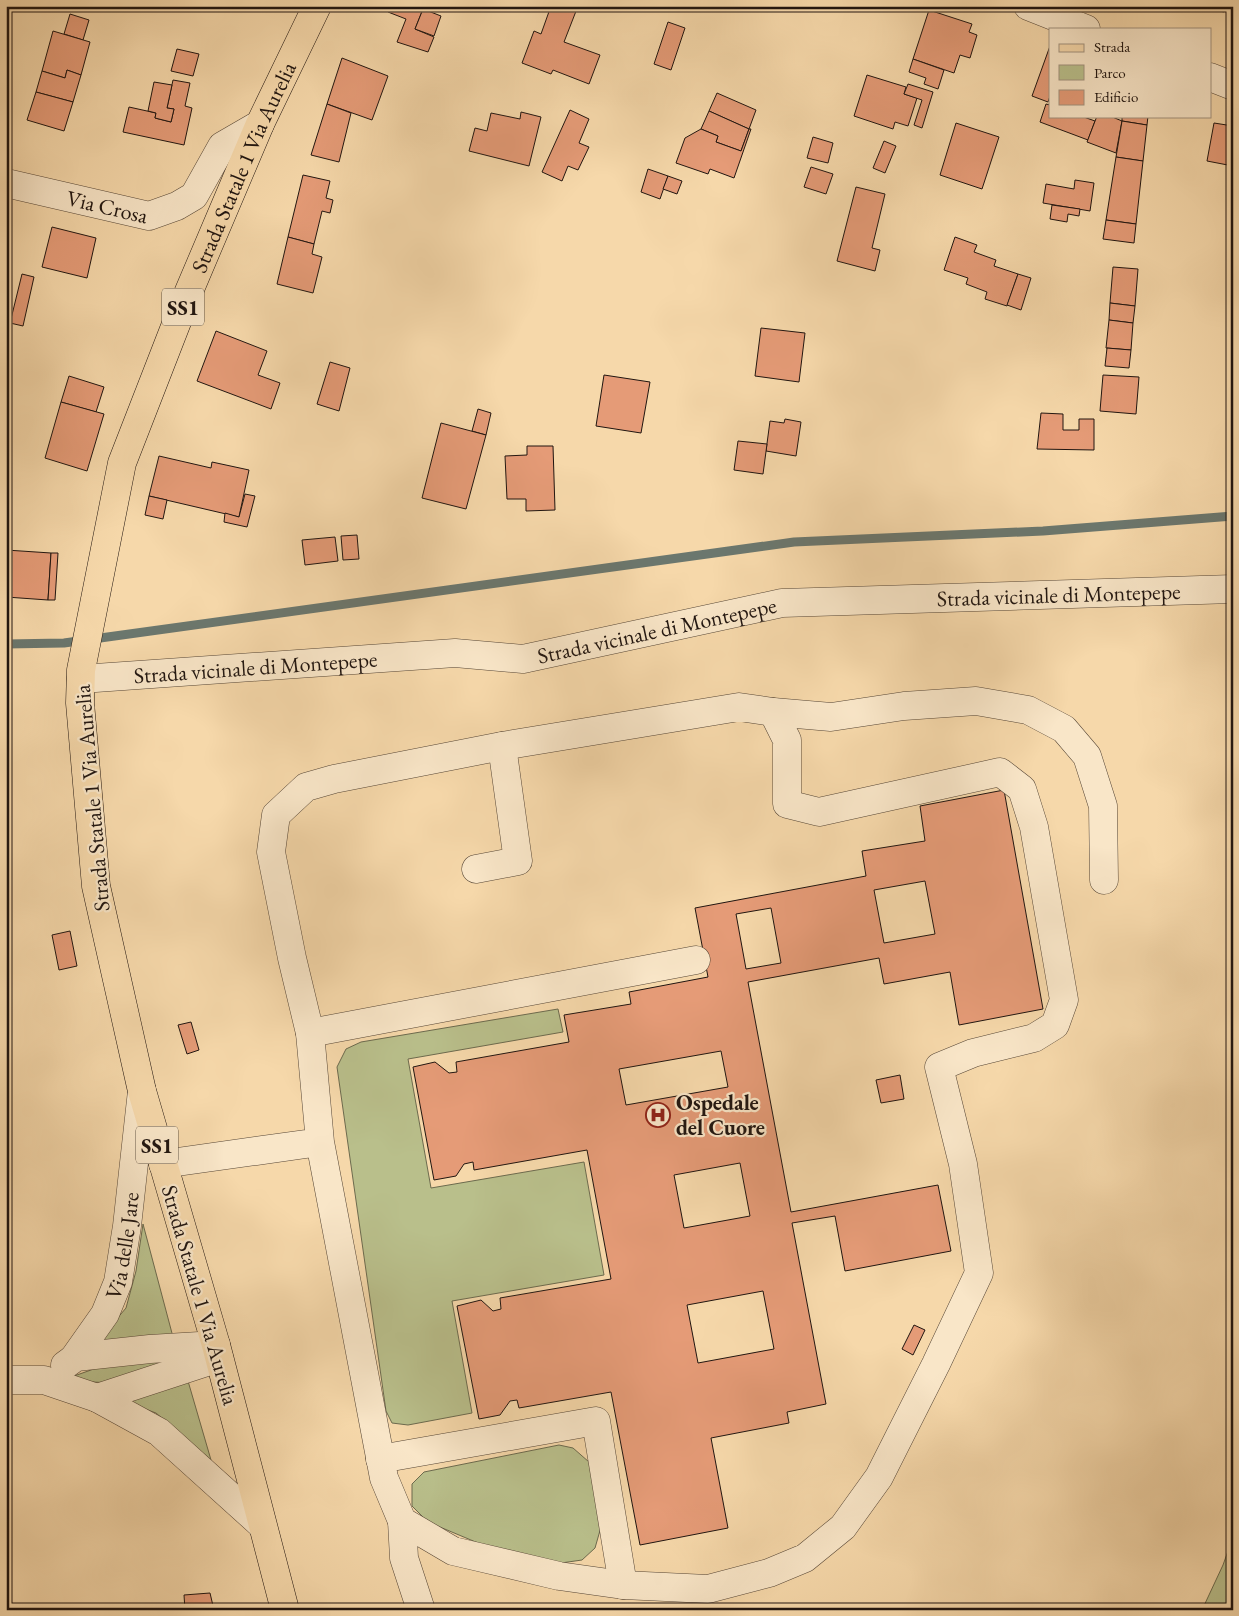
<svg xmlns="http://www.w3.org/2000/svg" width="1239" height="1616" font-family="'EB Garamond',serif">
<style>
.green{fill:#b9bf8b;stroke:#6c6a4e}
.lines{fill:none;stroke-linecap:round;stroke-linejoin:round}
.stream{stroke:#6b776e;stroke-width:9}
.building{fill:#e59b77;stroke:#201510;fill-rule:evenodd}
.minor-casing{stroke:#564636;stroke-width:29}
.major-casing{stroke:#201510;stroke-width:29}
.minor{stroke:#f9e6c8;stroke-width:28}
.major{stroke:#f6d8aa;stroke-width:28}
.labels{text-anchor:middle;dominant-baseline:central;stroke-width:4.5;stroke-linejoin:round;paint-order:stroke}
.shield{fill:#f9e6c8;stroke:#615447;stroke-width:1}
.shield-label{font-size:21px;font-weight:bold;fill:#201510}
.street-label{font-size:22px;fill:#201510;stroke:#f9e6c8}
.poi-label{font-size:22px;font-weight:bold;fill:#201510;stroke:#f9e6c8;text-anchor:start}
</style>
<rect width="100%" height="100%" fill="#f6d8aa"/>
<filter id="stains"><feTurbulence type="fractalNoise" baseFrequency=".004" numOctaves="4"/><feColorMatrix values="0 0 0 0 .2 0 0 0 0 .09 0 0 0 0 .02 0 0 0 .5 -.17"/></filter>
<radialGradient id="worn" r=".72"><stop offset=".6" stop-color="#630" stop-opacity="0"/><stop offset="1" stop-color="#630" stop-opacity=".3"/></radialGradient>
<g class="green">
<path d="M 558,1009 L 563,1032 L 408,1059 L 431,1188 L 584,1162 L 604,1275 L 452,1301 L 472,1413 L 408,1425 L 392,1423 L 386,1411 L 337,1067 L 346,1049 L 361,1042 Z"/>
<path d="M 143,1224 L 173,1337 L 98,1341 L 126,1308 L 136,1271 Z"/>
<path d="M 190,1359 L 114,1383 L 92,1382 L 74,1376 L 108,1364 Z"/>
<path d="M 188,1381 L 211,1460 L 156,1413 L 123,1401 Z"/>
<path d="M 559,1445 L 573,1448 L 589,1462 L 601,1527 L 595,1548 L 582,1560 L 561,1563 L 490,1548 L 428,1522 L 412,1506 L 412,1484 L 424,1472 Z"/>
<path d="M 1233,1537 L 1233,1610 L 1202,1610 L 1223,1565 Z"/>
</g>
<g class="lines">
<path class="stream" d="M 6,644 L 64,643 L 794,542 L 1043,531 L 1233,516"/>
</g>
<g class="building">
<path d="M 390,6 L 416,6 L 423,9 L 415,29 L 434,37 L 428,52 L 397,42 L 406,19 L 388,12 Z"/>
<path d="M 551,6 L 578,6 L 564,42 L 600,55 L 589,84 L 553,70 L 551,74 L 522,63 L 534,31 L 541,34 Z"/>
<path d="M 1211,6 L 1226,6 L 1224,12 L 1211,9 Z"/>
<path d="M 423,9 L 441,16 L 434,36 L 415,29 Z"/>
<path d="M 929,10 L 972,24 L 969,32 L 977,35 L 970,58 L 960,55 L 954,73 L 913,59 Z"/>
<path d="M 70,14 L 89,20 L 83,40 L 64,34 Z"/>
<path d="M 668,22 L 685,28 L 671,70 L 654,64 Z"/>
<path d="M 53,31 L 90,42 L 81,75 L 67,70 L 65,78 L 42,71 Z"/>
<path d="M 1050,46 L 1050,96 L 1048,102 L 1032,96 Z"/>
<path d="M 177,49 L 199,54 L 193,76 L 171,71 Z"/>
<path d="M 342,58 L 388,76 L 372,120 L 327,104 Z"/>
<path d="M 913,59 L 944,70 L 938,89 L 924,84 L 926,78 L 909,72 Z"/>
<path d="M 67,70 L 81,75 L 73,102 L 36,92 L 42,71 L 65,78 Z"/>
<path d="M 867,75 L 906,87 L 904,94 L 917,98 L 908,126 L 895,122 L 893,129 L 854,116 Z"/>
<path d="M 173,80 L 190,83 L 185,106 L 192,108 L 184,145 L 123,132 L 129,107 L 156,113 L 155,118 L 171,122 L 174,109 L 167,108 Z"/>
<path d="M 154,82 L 172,85 L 167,108 L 174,109 L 171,122 L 155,118 L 156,113 L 148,111 Z"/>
<path d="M 908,84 L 933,92 L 922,128 L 914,125 L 922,100 L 904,94 Z"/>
<path d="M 36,92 L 73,102 L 64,131 L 27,120 Z"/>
<path d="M 717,93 L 756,110 L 749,129 L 709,111 Z"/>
<path d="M 327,104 L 351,113 L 339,162 L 311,155 Z"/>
<path d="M 1046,104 L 1050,105 L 1050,116 L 1081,116 L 1095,121 L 1088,140 L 1040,122 Z"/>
<path d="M 570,110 L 589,119 L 579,143 L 589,147 L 578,170 L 568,166 L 562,181 L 542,172 Z"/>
<path d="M 709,111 L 749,129 L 741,151 L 716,142 L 718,136 L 701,129 Z"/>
<path d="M 521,112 L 541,117 L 529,166 L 469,151 L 475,128 L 487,131 L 491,113 L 520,119 Z"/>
<path d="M 1097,116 L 1110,116 L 1122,121 L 1116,153 L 1087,142 Z"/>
<path d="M 1122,116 L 1148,116 L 1147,125 L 1122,121 Z"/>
<path d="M 1122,121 L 1147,125 L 1143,161 L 1116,157 Z"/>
<path d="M 956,123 L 999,137 L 982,189 L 940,175 Z"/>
<path d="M 1214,123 L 1233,126 L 1233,166 L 1207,161 Z"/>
<path d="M 701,129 L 718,136 L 716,142 L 741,151 L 749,129 L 751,129 L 734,178 L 710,169 L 708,174 L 676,163 L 685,138 Z"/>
<path d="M 813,137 L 833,143 L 828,163 L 807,158 Z"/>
<path d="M 884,141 L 896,146 L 885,173 L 873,168 Z"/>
<path d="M 1116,157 L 1143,161 L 1136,224 L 1106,220 Z"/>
<path d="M 811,167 L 833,174 L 826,194 L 804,187 Z"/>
<path d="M 648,169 L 668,176 L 660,199 L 641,192 Z"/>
<path d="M 303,175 L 330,181 L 326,198 L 333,200 L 330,213 L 322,211 L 314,244 L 288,237 Z"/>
<path d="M 668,176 L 682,181 L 677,194 L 663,189 Z"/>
<path d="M 1075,180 L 1094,183 L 1090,211 L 1043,203 L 1046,184 L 1074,189 Z"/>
<path d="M 856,187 L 885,194 L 872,248 L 880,250 L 875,271 L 837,261 Z"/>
<path d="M 1052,205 L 1080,209 L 1079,216 L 1068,214 L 1067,222 L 1050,219 Z"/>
<path d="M 1106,220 L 1136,224 L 1134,243 L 1103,239 Z"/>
<path d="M 52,227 L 96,238 L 87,278 L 42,267 Z"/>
<path d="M 288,237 L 314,244 L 312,254 L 322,257 L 313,293 L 277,284 Z"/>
<path d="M 955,237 L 977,245 L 974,252 L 996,260 L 994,266 L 1018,274 L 1007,306 L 985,299 L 987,292 L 966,284 L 968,278 L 944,270 Z"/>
<path d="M 1113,267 L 1138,269 L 1135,306 L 1110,303 Z"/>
<path d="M 22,274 L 34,277 L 23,326 L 10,323 Z"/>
<path d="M 1018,274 L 1031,278 L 1021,310 L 1007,305 Z"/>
<path d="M 1110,303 L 1135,306 L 1133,323 L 1109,320 Z"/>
<path d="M 1109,320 L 1133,323 L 1131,350 L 1106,348 Z"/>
<path d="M 761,328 L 805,333 L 799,382 L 755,376 Z"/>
<path d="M 216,331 L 267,351 L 258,375 L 280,383 L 271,409 L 197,381 Z"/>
<path d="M 1107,348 L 1131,350 L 1129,368 L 1105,366 Z"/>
<path d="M 330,362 L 350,368 L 339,411 L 317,404 Z"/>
<path d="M 604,375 L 650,382 L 641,433 L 596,426 Z"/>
<path d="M 1103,375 L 1139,377 L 1136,414 L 1100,411 Z"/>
<path d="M 69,376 L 104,387 L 96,412 L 61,402 Z"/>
<path d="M 61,402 L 104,414 L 87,471 L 45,458 Z"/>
<path d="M 478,409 L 491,413 L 486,435 L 472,431 Z"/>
<path d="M 1041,413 L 1063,414 L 1063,430 L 1079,430 L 1079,419 L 1094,419 L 1094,450 L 1037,449 Z"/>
<path d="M 785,419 L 801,422 L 796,456 L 766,451 L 770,421 L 784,423 Z"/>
<path d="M 441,423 L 486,435 L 466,509 L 422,498 Z"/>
<path d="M 738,441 L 767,444 L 763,474 L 734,470 Z"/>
<path d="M 527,446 L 553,446 L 555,510 L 526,511 L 526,499 L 507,499 L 505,456 L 527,455 Z"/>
<path d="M 159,456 L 211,468 L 212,462 L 249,470 L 239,517 L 149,496 Z"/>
<path d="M 245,494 L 255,496 L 247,527 L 224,522 L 225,513 L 239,517 Z"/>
<path d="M 149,496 L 167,500 L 163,519 L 145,515 Z"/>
<path d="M 357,535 L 359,559 L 343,560 L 341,536 Z"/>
<path d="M 335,537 L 338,561 L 305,565 L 302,540 Z"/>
<path d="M 6,550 L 51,553 L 48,600 L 6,597 Z"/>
<path d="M 51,553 L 58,553 L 55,600 L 48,600 Z"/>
<path d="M 1004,790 L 1043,1009 L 959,1025 L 950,972 L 884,984 L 879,958 L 748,982 L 791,1212 L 938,1185 L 951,1251 L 845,1271 L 835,1216 L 792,1223 L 826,1404 L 787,1412 L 789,1423 L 711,1438 L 728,1528 L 640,1545 L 611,1392 L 519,1408 L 517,1400 L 510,1401 L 500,1415 L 479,1419 L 457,1306 L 481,1300 L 493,1311 L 501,1309 L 500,1298 L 611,1279 L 587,1150 L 474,1170 L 473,1162 L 464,1164 L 456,1176 L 434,1180 L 413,1067 L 435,1062 L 449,1073 L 457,1072 L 456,1062 L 569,1042 L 564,1015 L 631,1004 L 629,992 L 708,977 L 695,908 L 866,876 L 862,851 L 925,841 L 920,806 ZM 925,881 L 935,934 L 884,943 L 874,890 ZM 771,908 L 781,963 L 746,969 L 736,914 ZM 721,1051 L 728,1087 L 626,1105 L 619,1069 ZM 740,1163 L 750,1216 L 684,1228 L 674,1175 ZM 763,1291 L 774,1349 L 698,1363 L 687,1305 Z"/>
<path d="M 70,931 L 77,966 L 59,970 L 52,935 Z"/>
<path d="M 191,1022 L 199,1050 L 187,1054 L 178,1025 Z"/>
<path d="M 900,1075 L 904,1099 L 881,1103 L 876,1080 Z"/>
<path d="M 914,1325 L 925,1330 L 913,1355 L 902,1349 Z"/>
<path d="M 210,1593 L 214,1610 L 185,1610 L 184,1595 Z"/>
</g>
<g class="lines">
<defs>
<g id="minor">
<path d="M 1028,6 L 1086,29"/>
<path d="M 1210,77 L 1233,86"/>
<path id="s1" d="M 6,183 L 149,216 L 177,206 L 194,196 L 222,146 L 260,124"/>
<path id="s2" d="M 81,679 L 455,653 L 523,659 L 782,603 L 1233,589"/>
<path d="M 773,712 L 831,717 L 904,706 L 976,701 L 1028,710 L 1064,729 L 1087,756 L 1103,806 L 1104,880"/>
<path d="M 476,869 L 518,861 L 502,746"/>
<path d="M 310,1033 L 696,960"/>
<path d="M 163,1164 L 320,1142 L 310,1033 L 292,958 L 271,852 L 276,815 L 306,787 L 334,779 L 502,746 L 739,707 L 773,712 L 787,740 L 787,804 L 819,812 L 1000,772 L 1022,789 L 1034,827 L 1064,1000 L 1055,1025 L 1034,1038 L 973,1053 L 939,1067 L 963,1164 L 979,1273 L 936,1364 L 879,1477 L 843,1527 L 805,1558 L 769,1573 L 708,1589 L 623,1585 L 559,1576 L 453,1551 L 402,1521 L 384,1478 L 320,1142"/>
<path id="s3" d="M 74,1358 L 105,1314 L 118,1282 L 127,1226 L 142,1091"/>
<path d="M 65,1365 L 76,1357 L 150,1349 L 216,1345"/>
<path d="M 6,1380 L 44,1380 L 97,1398 L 219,1358"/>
<path d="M 97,1398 L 159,1432 L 262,1525"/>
<path d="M 380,1459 L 596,1421 L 623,1585"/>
<path d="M 402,1521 L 404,1558 L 421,1610"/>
</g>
<g id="major">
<path id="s4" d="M 285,1610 L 216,1345 L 142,1091 L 96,886 L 80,703 L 81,670 L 122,463 L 187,296 L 260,124 L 317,6"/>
</g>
</defs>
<use href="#minor" class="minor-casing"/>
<use href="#major" class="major-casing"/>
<use href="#minor" class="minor"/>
<use href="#major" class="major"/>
</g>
<defs>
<symbol id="hospital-ring" viewBox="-11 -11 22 22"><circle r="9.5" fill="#f9e6c8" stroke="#8f2418" stroke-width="1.5"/><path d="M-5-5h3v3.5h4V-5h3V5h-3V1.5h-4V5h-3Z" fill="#8f2418"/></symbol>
</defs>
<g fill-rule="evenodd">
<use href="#hospital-ring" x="644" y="1101" width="28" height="28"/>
</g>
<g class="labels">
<g class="shield">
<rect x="162" y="288.5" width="42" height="37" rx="4"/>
<rect x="136" y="1126.5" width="42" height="37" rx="4"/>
</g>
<g class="shield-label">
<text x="183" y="307">SS1</text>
<text x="157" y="1145">SS1</text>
</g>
<g class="street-label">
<text stroke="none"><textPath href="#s4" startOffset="1496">Strada Statale 1 Via Aurelia</textPath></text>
<text stroke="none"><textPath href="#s1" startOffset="104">Via Crosa</textPath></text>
<text stroke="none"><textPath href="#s2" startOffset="985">Strada vicinale di Montepepe</textPath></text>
<text stroke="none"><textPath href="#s2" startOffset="580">Strada vicinale di Montepepe</textPath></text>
<text stroke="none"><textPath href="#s2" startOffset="175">Strada vicinale di Montepepe</textPath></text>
<text transform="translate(92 798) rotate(-95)">Strada Statale 1 Via Aurelia</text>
<text stroke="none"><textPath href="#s3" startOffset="125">Via delle Jare</textPath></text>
<text transform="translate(200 1295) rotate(74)">Strada Statale 1 Via Aurelia</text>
</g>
<g class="poi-label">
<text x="676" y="1102">Ospedale<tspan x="676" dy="25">del Cuore</tspan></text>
</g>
</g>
<rect width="1239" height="1616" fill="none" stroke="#f6d8aa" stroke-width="25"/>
<rect x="8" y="8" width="1224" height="1601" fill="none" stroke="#201510" stroke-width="2.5"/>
<rect x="12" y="12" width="1214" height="1591" fill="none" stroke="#201510"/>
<rect x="1049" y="28" width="162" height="90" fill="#f9e6c8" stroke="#a2927e"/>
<rect x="1059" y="44" width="25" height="8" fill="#f6d8aa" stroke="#a2927e"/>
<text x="1094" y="52" font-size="15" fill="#201510">Strada</text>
<rect x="1059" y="65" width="25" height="15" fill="#b9bf8b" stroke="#a2927e"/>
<text x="1094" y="78" font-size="15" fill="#201510">Parco</text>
<rect x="1059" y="90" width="25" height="15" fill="#e59b77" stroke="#a2927e"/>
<text x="1094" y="102" font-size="15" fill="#201510">Edificio</text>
<rect width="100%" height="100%" filter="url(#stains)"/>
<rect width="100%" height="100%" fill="url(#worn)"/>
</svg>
